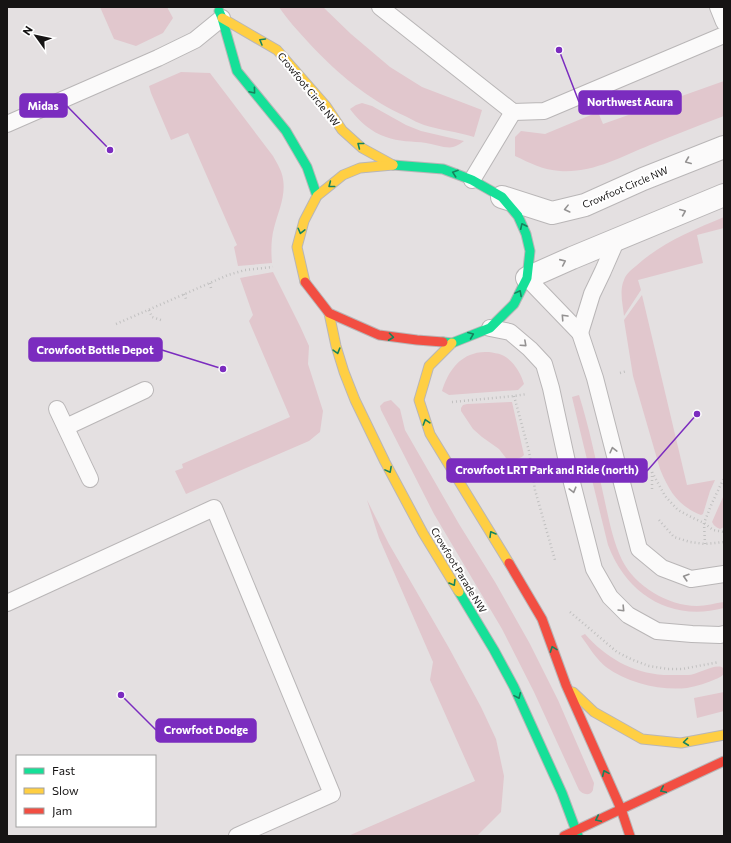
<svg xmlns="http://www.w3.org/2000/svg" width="731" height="843" font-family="Commissioner,sans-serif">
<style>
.green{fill:#e1c7cd}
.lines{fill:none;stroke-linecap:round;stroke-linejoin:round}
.lane-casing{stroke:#b9b6b7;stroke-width:18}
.street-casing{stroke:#b9b6b7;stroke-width:24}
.fast-casing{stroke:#b9b6b7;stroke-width:11}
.slow-casing{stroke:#b9b6b7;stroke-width:11}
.jam-casing{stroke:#b9b6b7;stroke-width:11}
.path{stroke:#c1c0c0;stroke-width:2.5;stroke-dasharray:1 3;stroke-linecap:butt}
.lane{stroke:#fbfafa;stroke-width:16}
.street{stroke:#fbfafa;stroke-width:22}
.fast{stroke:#16e098;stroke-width:9}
.slow{stroke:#ffcf43;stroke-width:9}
.jam{stroke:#f24e42;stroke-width:9}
.oneway{stroke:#16845d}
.oneway2{stroke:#949292}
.labels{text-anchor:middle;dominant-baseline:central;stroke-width:4;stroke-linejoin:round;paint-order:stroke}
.street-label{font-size:10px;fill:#161414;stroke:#fff}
.leader{fill:none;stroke:#7b2cbf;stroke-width:1.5}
.callout-dot{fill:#7b2cbf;stroke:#fff;stroke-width:1.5}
.callout{fill:#7b2cbf;stroke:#7b2cbf;stroke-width:1.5}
.callout-label{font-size:11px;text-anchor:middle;font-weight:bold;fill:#fff}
</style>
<rect width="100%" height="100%" fill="#e4e0e1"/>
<g class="green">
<path d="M 100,7 L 167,7 L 173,18 L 163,33 L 136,46 L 114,39 Z"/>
<path d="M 279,7 L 323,7 L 351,34 L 390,67 L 422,87 L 482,110 L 474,137 C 458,132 440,130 424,125 C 418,123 413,120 407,117 C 367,99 338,74 308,42 C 298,31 287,19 279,7 Z"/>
<path d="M 181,72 L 210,73 L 273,156 C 277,163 282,171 283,179 C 286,196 278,212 274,228 C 271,239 271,252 272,263 L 238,266 L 234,247 L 237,245 L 188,133 L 171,140 L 151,93 L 149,86 Z"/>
<path d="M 724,81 L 724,116 C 699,125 675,135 650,145 C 621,157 593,173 560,171 C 543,170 530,163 515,156 L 515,137 L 521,131 L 545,134 L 598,112 L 603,124 Z"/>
<path d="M 362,103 L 372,106 L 406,125 L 421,131 L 464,141 C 461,143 457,146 453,147 C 447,149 433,144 426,143 C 413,141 398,142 386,137 C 372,133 358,120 350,109 L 356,105 Z"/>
<path d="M 724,217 L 724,228 L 697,235 L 703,263 L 638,280 L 641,290 L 624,316 C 623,305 619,291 624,280 C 626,274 631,270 636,266 C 661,243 693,230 724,217 Z"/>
<path d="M 273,272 L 300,326 L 309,346 L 308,364 L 323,411 L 320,432 L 309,441 L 186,494 L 175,471 L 183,468 L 182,464 L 290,417 L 249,321 L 253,315 L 240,278 Z"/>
<path d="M 642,295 L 687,485 L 715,480 L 710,491 L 703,514 L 701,515 C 678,506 669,491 660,469 L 633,376 L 624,320 Z"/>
<path d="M 489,352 C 493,353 498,353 502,355 C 513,360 521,373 524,384 L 518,390 L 449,395 L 442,391 C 447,375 456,359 473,354 C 478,352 484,352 489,352 Z"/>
<path d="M 579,395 C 589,427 596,460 603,493 C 608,515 612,539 622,560 C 635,586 668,606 697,606 C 706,606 715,603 724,602 L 724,608 C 671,622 627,595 608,545 L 583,443 L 572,397 Z"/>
<path d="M 391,400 L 400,409 L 405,430 L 459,524 L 495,582 L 530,644 L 558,700 L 594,783 C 594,784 593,789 593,790 C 590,797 582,794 579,790 L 534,692 L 502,629 L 434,514 L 381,410 L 380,406 L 384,402 Z"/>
<path d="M 510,402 L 512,402 L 524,455 L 522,457 L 509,462 L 499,449 L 482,437 L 473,429 L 461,411 L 461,408 L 463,405 L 467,404 Z"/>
<path d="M 723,497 L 724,527 L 720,529 C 716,527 714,526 712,522 Z"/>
<path d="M 367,500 L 389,544 L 449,648 L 481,707 L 496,739 L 504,776 L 501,812 L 477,836 L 348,836 L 475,781 L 430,680 L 433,662 L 379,538 Z"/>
<path d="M 585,634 C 605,657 632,673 664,675 C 672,675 680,675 688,675 C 697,675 717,662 723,668 C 727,674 721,677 716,679 C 707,683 698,686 687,688 C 661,691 628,683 606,667 C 596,659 589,647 581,636 Z"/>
<path d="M 724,692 L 724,711 L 697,718 L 694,698 Z"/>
</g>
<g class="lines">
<defs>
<g id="lane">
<path d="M 380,7 L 513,112 L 544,111 L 724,35"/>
<path d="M 718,7 L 724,22"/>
<path d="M 7,124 L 158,58 L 195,40 L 222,18"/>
<path d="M 472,180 L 513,112"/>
<path d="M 527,278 L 580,333 L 595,378 L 639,549 L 662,568 L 691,579 L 724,574"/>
<path d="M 490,328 L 510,332 L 530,349 L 544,364 L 551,388 L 569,471 L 594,569 L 610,597 L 628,615 L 657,631 L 692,634 L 720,635 L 724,634"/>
<path d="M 580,333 L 592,294 L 603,271 L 617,239"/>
<path d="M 57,409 L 90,479"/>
<path d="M 66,427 L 145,390"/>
<path d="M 7,603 L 214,508 L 332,794 L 237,836"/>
</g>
<g id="street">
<path d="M 502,197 L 552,213 L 585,205 L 643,179 L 724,147"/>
<path d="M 527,278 L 572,258 L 724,195"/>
</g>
<g id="fast">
<path d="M 219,11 L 222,18 L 237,71 L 286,131 L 307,167 L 317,196"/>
<path d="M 393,165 L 443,169 L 472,180 L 502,197 L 518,216 L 526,234 L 530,251 L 527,278 L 514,304 L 490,328 L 452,343 L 443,342"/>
<path d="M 459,592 L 494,650 L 514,687 L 562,793 L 578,836"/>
</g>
<g id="slow">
<path d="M 222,18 L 277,50 L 326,106 L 342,130 L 362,148 L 393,165"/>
<path d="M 305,282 L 297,247 L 304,221 L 317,196 L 343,175 L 360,168 L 393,165"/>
<path d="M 329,313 L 336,346 L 344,372 L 355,400 L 385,462 L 423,533 L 459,592"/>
<path d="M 452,343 L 429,366 L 419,400 L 430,434 L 509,563"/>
<path d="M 573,692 L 594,712 L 642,739 L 681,743 L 724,735"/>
</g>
<g id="jam">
<path d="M 305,282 L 329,313 L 379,335 L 417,340 L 443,342"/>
<path d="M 509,563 L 542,619 L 566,685 L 621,809 L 630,836"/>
<path d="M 564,836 L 724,761"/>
</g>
</defs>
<use href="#lane" class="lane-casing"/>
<use href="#street" class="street-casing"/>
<use href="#fast" class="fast-casing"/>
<use href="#slow" class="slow-casing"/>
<use href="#jam" class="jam-casing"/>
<g class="path">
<path d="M 210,283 L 211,288"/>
<path d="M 184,294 L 186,299"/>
<path d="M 149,310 L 152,317 L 161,320"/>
<path d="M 116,324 L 228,275 L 245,270 L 273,267"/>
<path d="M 620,373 L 627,371"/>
<path d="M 514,396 L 529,451 L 535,490 L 555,560"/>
<path d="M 452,402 L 514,396 L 527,394"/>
<path d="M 501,471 L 531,471"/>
<path d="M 652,472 L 665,496 L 678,510 L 693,518 L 704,523 L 713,530 L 724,532"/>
<path d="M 652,489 L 652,471"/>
<path d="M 659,520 L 674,537 L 690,542 L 705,544 L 724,542"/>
<path d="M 705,544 L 704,523 L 712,503 L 724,478"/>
<path d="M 570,612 L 617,652 L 633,660 L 649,666 L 668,669 L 682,669 L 719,662"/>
</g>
<use href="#lane" class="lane"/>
<use href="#street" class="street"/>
<use href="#fast" class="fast"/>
<use href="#slow" class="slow"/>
<use href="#jam" class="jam"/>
</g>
<defs><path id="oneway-chevron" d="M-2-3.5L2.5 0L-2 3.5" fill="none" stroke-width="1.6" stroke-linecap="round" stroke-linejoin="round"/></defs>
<g class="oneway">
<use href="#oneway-chevron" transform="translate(262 41) rotate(-150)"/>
<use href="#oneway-chevron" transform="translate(253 91) rotate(50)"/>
<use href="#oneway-chevron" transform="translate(360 145) rotate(-142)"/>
<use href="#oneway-chevron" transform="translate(455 173) rotate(-161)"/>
<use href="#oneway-chevron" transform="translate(331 185) rotate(142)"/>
<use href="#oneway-chevron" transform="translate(523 226) rotate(-115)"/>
<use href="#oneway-chevron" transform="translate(301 231) rotate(104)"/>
<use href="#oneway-chevron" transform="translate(519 293) rotate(-62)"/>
<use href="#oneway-chevron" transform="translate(471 335) rotate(-22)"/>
<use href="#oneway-chevron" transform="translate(391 337) rotate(7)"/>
<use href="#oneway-chevron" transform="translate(337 351) rotate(74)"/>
<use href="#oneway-chevron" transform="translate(426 422) rotate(-107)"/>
<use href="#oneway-chevron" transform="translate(389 470) rotate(62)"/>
<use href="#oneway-chevron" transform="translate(492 534) rotate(-120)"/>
<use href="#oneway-chevron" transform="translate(453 583) rotate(59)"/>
<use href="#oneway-chevron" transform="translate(553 649) rotate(-110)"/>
<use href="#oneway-chevron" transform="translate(518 696) rotate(66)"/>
<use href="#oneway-chevron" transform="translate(686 742) rotate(173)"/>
<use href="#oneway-chevron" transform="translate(605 773) rotate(-114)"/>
<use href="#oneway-chevron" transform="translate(663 790) rotate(155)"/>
<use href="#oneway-chevron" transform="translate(598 819) rotate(155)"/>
</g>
<g class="oneway2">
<use href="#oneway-chevron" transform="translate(688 161) rotate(158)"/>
<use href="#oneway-chevron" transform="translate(567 209) rotate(166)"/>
<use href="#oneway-chevron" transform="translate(683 212) rotate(-23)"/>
<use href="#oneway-chevron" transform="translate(563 262) rotate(-24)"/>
<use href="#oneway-chevron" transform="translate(564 317) rotate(-133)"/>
<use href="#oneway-chevron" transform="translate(524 344) rotate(42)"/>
<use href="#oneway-chevron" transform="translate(613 450) rotate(-104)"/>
<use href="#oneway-chevron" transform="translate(573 490) rotate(75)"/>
<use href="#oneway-chevron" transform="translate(686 577) rotate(-163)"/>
<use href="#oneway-chevron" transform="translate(622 609) rotate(46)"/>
</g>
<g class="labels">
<g class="street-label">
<text transform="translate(309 89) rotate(51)">Crowfoot Circle NW</text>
<text transform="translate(625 187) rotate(-23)">Crowfoot Circle NW</text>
<text transform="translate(459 570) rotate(59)">Crowfoot Parade NW</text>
</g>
</g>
<path class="leader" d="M559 50L579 102M110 150L67 106M223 369L162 350M697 414L647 471M121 695L156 730"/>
<g class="callout-dot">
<circle cx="559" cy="50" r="4"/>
<circle cx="110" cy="150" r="4"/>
<circle cx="223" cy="369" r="4"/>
<circle cx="697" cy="414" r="4"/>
<circle cx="121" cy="695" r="4"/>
</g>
<g class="callout">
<rect x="579" y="91" width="102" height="23" rx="4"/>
<rect x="20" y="94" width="47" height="23" rx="4"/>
<rect x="29" y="338" width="133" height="23" rx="4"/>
<rect x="447" y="459" width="200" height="23" rx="4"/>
<rect x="156" y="719" width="100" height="23" rx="4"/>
</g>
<g class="callout-label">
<text x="630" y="106">Northwest Acura</text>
<text x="43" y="110">Midas</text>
<text x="95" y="354">Crowfoot Bottle Depot</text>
<text x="547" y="474">Crowfoot LRT Park and Ride (north)</text>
<text x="206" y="734">Crowfoot Dodge</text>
</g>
<rect width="731" height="843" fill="none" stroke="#161414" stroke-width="16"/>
<rect x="16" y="755" width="140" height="72" fill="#ffffff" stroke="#a2a1a1"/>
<rect x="24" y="768" width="20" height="6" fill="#16e098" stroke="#a2a1a1"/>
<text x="52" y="775" font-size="12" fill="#161414">Fast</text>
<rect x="24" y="788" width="20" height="6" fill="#ffcf43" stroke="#a2a1a1"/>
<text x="52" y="795" font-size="12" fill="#161414">Slow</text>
<rect x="24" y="808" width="20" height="6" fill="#f24e42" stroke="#a2a1a1"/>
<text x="52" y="815" font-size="12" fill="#161414">Jam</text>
<g transform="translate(36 36) rotate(303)" stroke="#ffffff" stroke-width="3" paint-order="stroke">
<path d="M0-3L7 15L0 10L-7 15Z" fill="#161414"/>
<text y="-6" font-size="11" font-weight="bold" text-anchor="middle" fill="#161414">N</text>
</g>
</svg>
